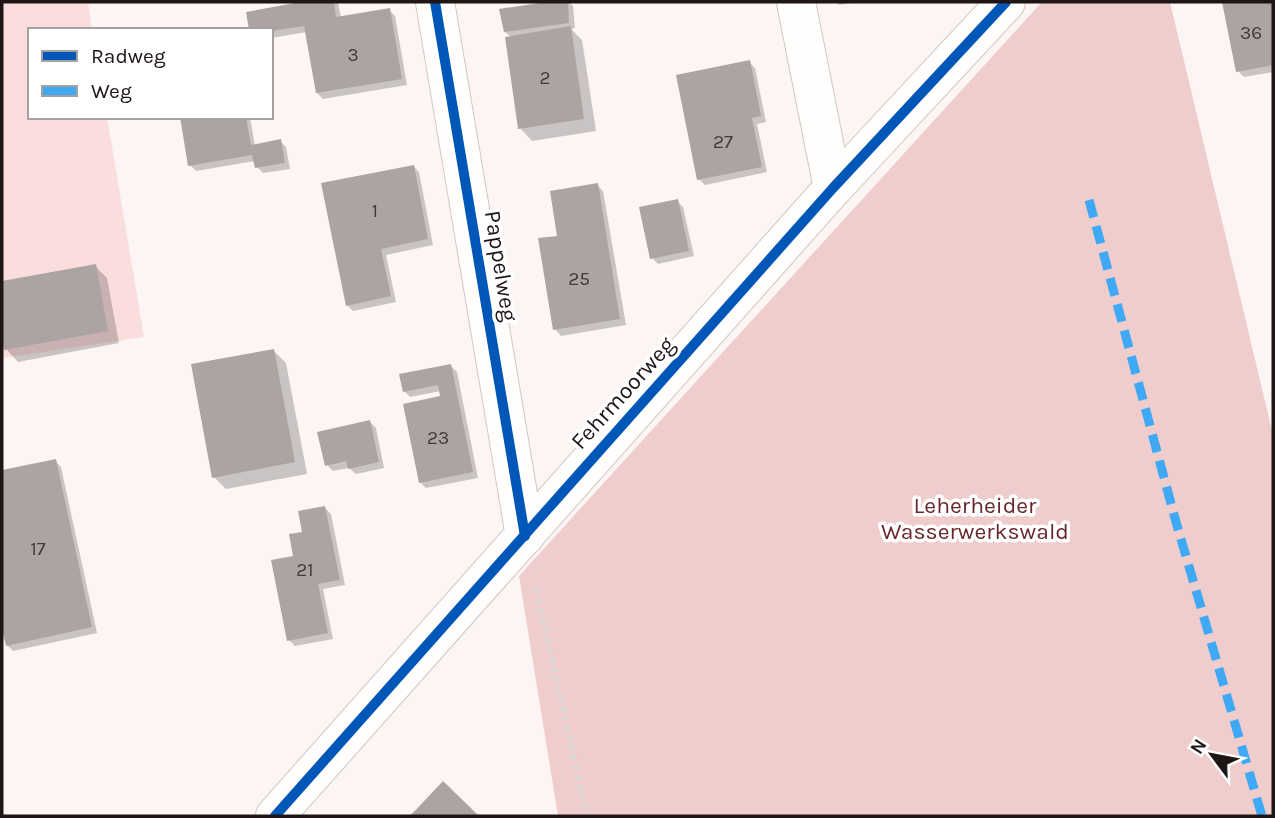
<svg xmlns="http://www.w3.org/2000/svg" width="1275" height="818" font-family="Karla,sans-serif">
<style>
.green{fill:#fadedd}
.forest{fill:#eecdcc}
.shadow{fill:#0003}
.building{fill:#aca4a3}
.lines{fill:none;stroke-linecap:round;stroke-linejoin:round}
.minor-casing{stroke:#cfc7c6;stroke-width:40}
.path{stroke:#dad8d8;stroke-width:4.5;stroke-dasharray:5 5;stroke-linecap:butt}
.minor{stroke:#fffefd;stroke-width:38}
.quiet{stroke:#3fa9f5;stroke-width:9;stroke-dasharray:18 9;stroke-linecap:butt}
.cycleway-casing{stroke:#fff;stroke-width:15}
.cycleway{stroke:#0057b8;stroke-width:10}
.labels{text-anchor:middle;dominant-baseline:central;stroke-width:7;stroke-linejoin:round;paint-order:stroke}
.number-label{font-size:19px;fill:#423938}
.street-label{font-size:23px;fill:#1f1514;stroke:#fff}
.park-label{font-size:23px;fill:#69282c;stroke:#fff}
</style>
<rect width="100%" height="100%" fill="#fcf5f4"/>
<path class="green" d="M 2,2 L 88,2 L 92,30 L 30,30 L 30,117 L 107,117 L 144,337 L 2,358 Z"/>
<path class="forest" d="M 1042,2 L 1170,2 L 1273,435 L 1273,816 L 558,816 L 519,576 Z"/>
<g class="shadow">
<path d="M 302,2 L 338,2 L 341,18 L 389,10 L 395,16 L 407,85 L 323,99 L 317,93 L 307,32 L 271,38 L 271,30 L 302,4 Z"/>
<path d="M 557,2 L 569,2 L 573,6 L 575,28 L 571,29 L 582,40 L 596,131 L 532,141 L 520,128 L 511,37 L 505,32 L 501,11 Z"/>
<path d="M 835,2 L 857,2 L 839,5 Z"/>
<path d="M 1230,2 L 1273,2 L 1273,72 L 1244,77 L 1238,71 L 1224,3 Z"/>
<path d="M 749,62 L 755,68 L 766,122 L 757,124 L 767,172 L 705,185 L 699,179 Z"/>
<path d="M 181,117 L 250,117 L 255,146 L 280,141 L 286,147 L 290,169 L 263,173 L 257,167 L 255,161 L 196,171 L 190,165 Z"/>
<path d="M 413,166 L 419,172 L 433,245 L 386,255 L 396,302 L 353,311 L 347,305 Z"/>
<path d="M 597,185 L 603,191 L 626,325 L 561,336 L 555,329 L 559,237 Z"/>
<path d="M 677,201 L 683,207 L 694,256 L 658,264 L 652,258 Z"/>
<path d="M 95,266 L 107,278 L 119,343 L 18,362 L 6,349 L 2,326 L 2,283 Z"/>
<path d="M 274,351 L 286,363 L 307,474 L 226,489 L 214,477 Z"/>
<path d="M 451,366 L 457,372 L 478,478 L 426,488 L 420,482 L 442,398 L 441,391 L 410,397 L 404,391 Z"/>
<path d="M 370,422 L 376,428 L 384,468 L 356,474 L 349,468 L 333,471 L 327,465 Z"/>
<path d="M 55,461 L 61,467 L 97,633 L 13,651 L 7,645 L 2,620 L 2,472 Z"/>
<path d="M 325,508 L 331,514 L 345,585 L 323,589 L 333,639 L 295,646 L 289,640 L 304,533 Z"/>
</g>
<g class="building">
<path d="M 300,2 L 334,2 L 336,17 L 390,8 L 402,79 L 316,93 L 304,26 L 271,31 L 249,30 L 246,12 Z"/>
<path d="M 546,2 L 568,2 L 569,23 L 504,32 L 499,9 Z"/>
<path d="M 1222,2 L 1273,2 L 1273,65 L 1236,72 Z"/>
<path d="M 571,26 L 584,119 L 518,129 L 505,37 Z"/>
<path d="M 750,60 L 761,116 L 752,118 L 762,167 L 697,180 L 676,75 Z"/>
<path d="M 180,117 L 246,117 L 251,145 L 281,139 L 285,163 L 255,168 L 252,155 L 188,166 Z"/>
<path d="M 414,165 L 428,239 L 381,249 L 391,296 L 346,306 L 321,183 Z"/>
<path d="M 598,183 L 620,319 L 553,330 L 538,238 L 557,236 L 550,191 Z"/>
<path d="M 678,199 L 689,251 L 650,259 L 639,207 Z"/>
<path d="M 96,264 L 108,331 L 4,350 L 2,336 L 2,281 Z"/>
<path d="M 274,349 L 295,462 L 212,478 L 191,364 Z"/>
<path d="M 451,364 L 473,472 L 419,483 L 403,404 L 440,396 L 438,385 L 403,392 L 399,374 Z"/>
<path d="M 370,420 L 379,462 L 348,469 L 346,461 L 325,466 L 317,432 Z"/>
<path d="M 56,459 L 92,627 L 6,646 L 2,629 L 2,470 Z"/>
<path d="M 325,506 L 340,580 L 318,584 L 328,633 L 287,641 L 271,560 L 293,556 L 289,534 L 302,532 L 298,511 Z"/>
<path d="M 443,781 L 479,816 L 410,816 Z"/>
</g>
<g class="lines">
<defs>
<g id="minor">
<path d="M 435,2 L 525,536"/>
<path d="M 796,2 L 833,188"/>
<path d="M 275,816 L 833,188 L 1006,2"/>
</g>
</defs>
<use href="#minor" class="minor-casing"/>
<path class="path" d="M 536,589 L 587,816"/>
<use href="#minor" class="minor"/>
<path class="quiet" d="M 1089,200 L 1176,522 L 1262,816"/>
<defs>
<g id="cycleway">
<path d="M 435,2 L 525,536"/>
<path d="M 275,816 L 833,188 L 1006,2"/>
</g>
</defs>
<use href="#cycleway" class="cycleway-casing"/>
<use href="#cycleway" class="cycleway"/>
</g>
<g class="labels">
<g class="number-label">
<text x="1251" y="33">36</text>
<text x="353" y="55">3</text>
<text x="545" y="78">2</text>
<text x="723" y="142">27</text>
<text x="375" y="211">1</text>
<text x="579" y="279">25</text>
<text x="438" y="438">23</text>
<text x="38" y="549">17</text>
<text x="305" y="570">21</text>
</g>
<g class="street-label">
<text transform="translate(501 266) rotate(81)">Pappelweg</text>
<text transform="translate(623 393) rotate(-48)">Fehrmoorweg</text>
</g>
<g class="park-label">
<text x="975" y="505">Leherheider<tspan x="975" dy="26">Wasserwerkswald</tspan></text>
</g>
</g>
<rect width="1275" height="818" fill="none" stroke="#1f1514" stroke-width="7"/>
<rect x="28" y="28" width="245" height="91" fill="#ffffff" stroke="#a5a1a1" stroke-width="2"/>
<rect x="42" y="51" width="35" height="10" fill="#0057b8" stroke="#a5a1a1" stroke-width="2"/>
<text x="91" y="63" font-size="21" fill="#1f1514">Radweg</text>
<rect x="42" y="86" width="35" height="10" fill="#3fa9f5" stroke="#a5a1a1" stroke-width="2"/>
<text x="91" y="98" font-size="21" fill="#1f1514">Weg</text>
<g transform="translate(1212 755) rotate(302)" stroke="#ffffff" stroke-width="5" paint-order="stroke">
<path d="M0-5L12 26L0 18L-12 26Z" fill="#1f1514"/>
<text y="-10" font-size="19" font-weight="bold" text-anchor="middle" fill="#1f1514">N</text>
</g>
</svg>
